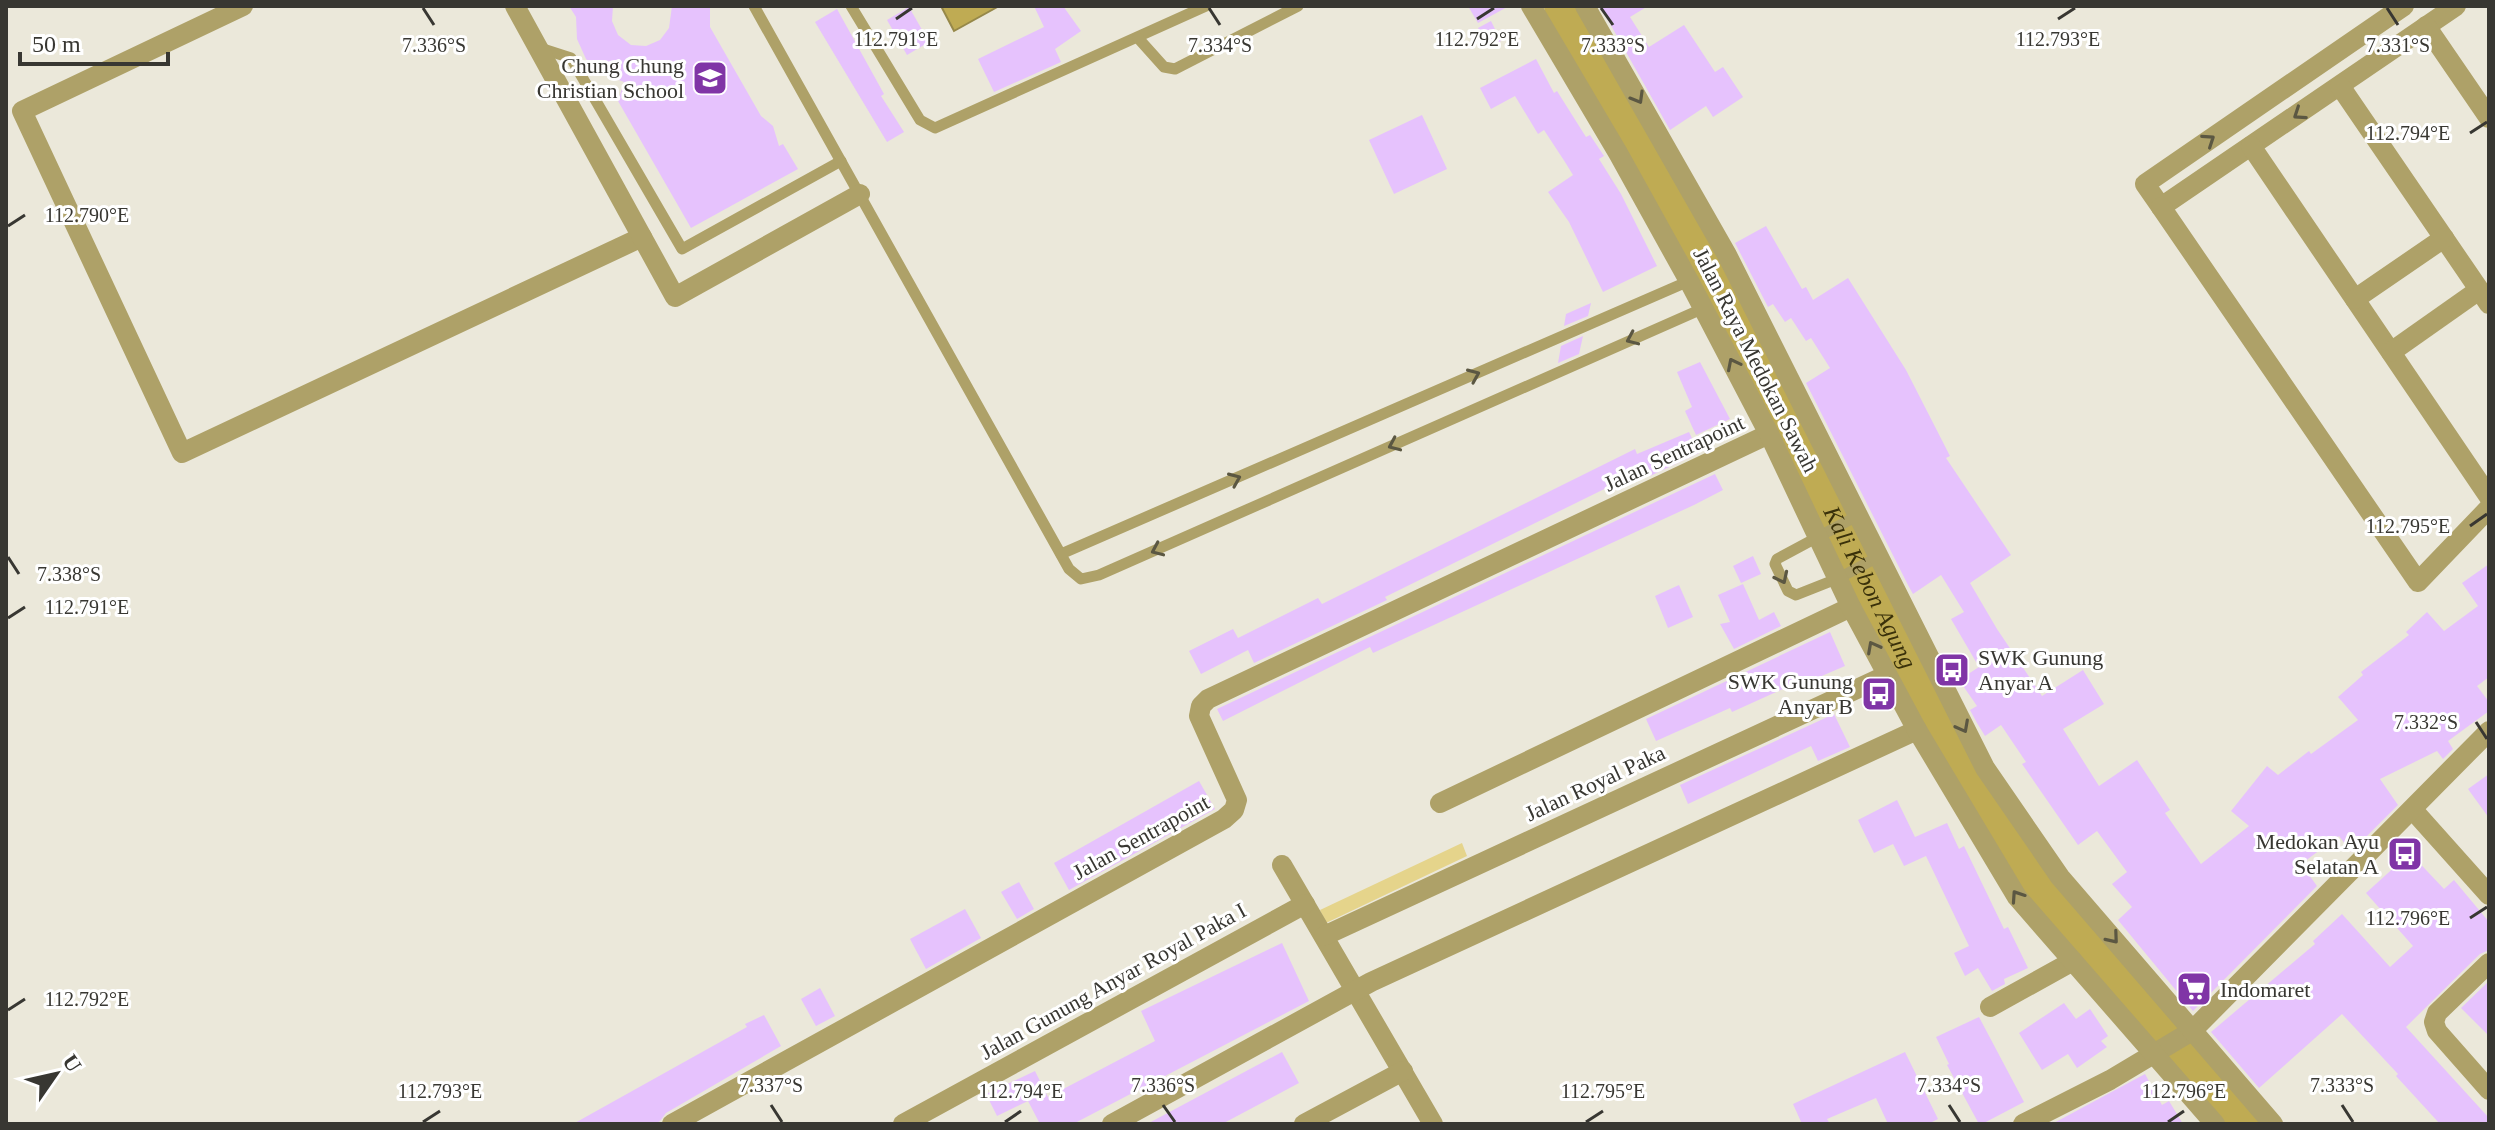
<svg xmlns="http://www.w3.org/2000/svg" width="2495" height="1130" font-family="'Times New Roman',serif">
<style>
.green{fill:#e5d48b}
.water{fill:#bfab53;stroke:#968849;stroke-width:2}
.lines{fill:none;stroke-linecap:round;stroke-linejoin:round}
.river{stroke:#bfab53;stroke-width:36}
.building{fill:#e6c2fd}
.service{stroke:#aea168;stroke-width:11}
.minor{stroke:#aea168;stroke-width:20}
.tertiary{stroke:#aea168;stroke-width:20}
.oneway{stroke:#5b5742}
.ticks{fill:none;stroke:#383732;stroke-width:3}
.labels{text-anchor:middle;dominant-baseline:central;stroke-width:6;stroke-linejoin:round;paint-order:stroke}
.poi-label{font-size:22px;fill:#383732;stroke:#fff;text-anchor:end}
.street-label{font-size:22px;fill:#383732;stroke:#fff}
.water-label{font-size:24px;font-style:italic;fill:#3a310a;stroke:#fff}
.ticks-label{font-size:20px;text-anchor:middle;fill:#383732;stroke:#fff;stroke-width:6;stroke-linejoin:round;paint-order:stroke}
</style>
<rect width="100%" height="100%" fill="#ebe8da"/>
<path class="green" d="M 1462,843 L 1467,856 L 1326,923 L 1320,910 Z"/>
<path class="water" d="M 941,6 L 999,6 L 954,31 Z"/>
<g class="lines">
<path class="river" id="s1" d="M 1562,6 L 1699,247 L 1957,760 L 2028,868 L 2156,1025 L 2246,1124"/>
</g>
<g class="building">
<path d="M 569,6 L 613,6 L 612,21 L 618,35 L 631,45 L 646,46 L 660,40 L 669,28 L 672,6 L 710,6 L 710,27 L 761,116 L 773,126 L 779,146 L 783,144 L 798,169 L 691,228 L 618,101 L 624,82 L 603,74 L 586,59 L 577,39 L 576,17 Z"/>
<path d="M 1034,6 L 1063,6 L 1081,31 L 1055,49 L 1061,62 L 994,92 L 978,59 L 1044,27 Z"/>
<path d="M 1468,6 L 1509,6 L 1478,23 Z"/>
<path d="M 1600,6 L 1648,6 L 1630,17 L 1649,47 L 1684,25 L 1715,72 L 1723,67 L 1743,97 L 1713,117 L 1706,106 L 1670,130 Z"/>
<path d="M 909,7 L 929,42 L 907,55 L 887,20 Z"/>
<path d="M 837,9 L 884,94 L 881,96 L 904,132 L 887,142 L 815,22 Z"/>
<path d="M 1491,21 L 1501,41 L 1488,48 L 1478,28 Z"/>
<path d="M 1536,59 L 1554,93 L 1557,91 L 1586,137 L 1590,135 L 1604,156 L 1599,159 L 1621,194 L 1657,266 L 1603,292 L 1569,222 L 1548,192 L 1573,175 L 1565,162 L 1544,130 L 1538,134 L 1515,96 L 1491,109 L 1480,88 Z"/>
<path d="M 1422,115 L 1447,169 L 1394,194 L 1369,140 Z"/>
<path d="M 1766,226 L 1802,289 L 1806,287 L 1813,300 L 1848,278 L 1906,370 L 1950,456 L 1946,458 L 2011,555 L 1970,583 L 1997,629 L 2042,696 L 2083,670 L 2104,704 L 2063,729 L 2099,786 L 2137,760 L 2170,810 L 2165,813 L 2201,864 L 2249,826 L 2231,811 L 2267,766 L 2278,775 L 2309,751 L 2311,754 L 2358,720 L 2338,697 L 2363,675 L 2361,672 L 2409,635 L 2406,632 L 2427,612 L 2444,631 L 2478,606 L 2462,583 L 2489,564 L 2489,677 L 2477,686 L 2489,702 L 2489,711 L 2448,741 L 2453,749 L 2443,759 L 2437,751 L 2380,779 L 2398,805 L 2351,852 L 2339,836 L 2301,864 L 2317,886 L 2193,1011 L 2118,920 L 2132,907 L 2112,884 L 2127,872 L 2097,831 L 2078,845 L 2022,764 L 2026,762 L 2001,725 L 1985,736 L 1977,723 L 1970,710 L 1977,706 L 1959,680 L 1979,667 L 1951,619 L 1964,612 L 1941,575 L 1913,594 L 1909,587 L 1806,383 L 1830,368 L 1811,338 L 1806,341 L 1791,318 L 1785,322 L 1773,304 L 1768,307 L 1735,243 Z"/>
<path d="M 1591,303 L 1588,316 L 1564,326 L 1566,314 Z"/>
<path d="M 1583,336 L 1579,354 L 1558,363 L 1561,346 Z"/>
<path d="M 1700,362 L 1730,419 L 1696,435 L 1685,411 L 1692,407 L 1677,372 Z"/>
<path d="M 1689,432 L 1699,453 L 1650,476 L 1647,468 L 1385,597 L 1387,600 L 1254,663 L 1248,650 L 1201,674 L 1189,651 L 1233,629 L 1238,638 L 1318,598 L 1322,604 L 1635,449 L 1637,454 Z"/>
<path d="M 1715,474 L 1723,490 L 1694,505 L 1373,653 L 1370,647 L 1223,721 L 1217,709 Z"/>
<path d="M 1753,556 L 1761,574 L 1741,583 L 1733,566 Z"/>
<path d="M 1743,584 L 1759,620 L 1774,612 L 1781,626 L 1734,649 L 1720,624 L 1730,622 L 1718,595 Z"/>
<path d="M 1679,585 L 1693,617 L 1668,628 L 1655,596 Z"/>
<path d="M 1830,632 L 1845,666 L 1810,681 L 1803,680 L 1732,712 L 1730,708 L 1656,741 L 1646,719 Z"/>
<path d="M 1834,714 L 1850,747 L 1818,761 L 1811,746 L 1688,804 L 1680,785 Z"/>
<path d="M 2489,774 L 2489,818 L 2468,789 Z"/>
<path d="M 1199,781 L 1215,809 L 1069,890 L 1054,863 Z"/>
<path d="M 1897,800 L 1915,837 L 1947,823 L 1959,849 L 1964,846 L 2004,929 L 2008,927 L 2028,968 L 2004,979 L 2005,984 L 1992,991 L 1978,968 L 1965,976 L 1954,953 L 1969,946 L 1926,856 L 1904,866 L 1893,844 L 1874,853 L 1858,820 Z"/>
<path d="M 2410,853 L 2444,889 L 2454,880 L 2489,922 L 2489,950 L 2480,954 L 2406,1027 L 2489,1118 L 2489,1124 L 2440,1124 L 2396,1076 L 2398,1074 L 2342,1014 L 2259,1088 L 2211,1032 L 2315,944 L 2313,941 L 2342,914 L 2390,967 L 2413,946 L 2366,893 Z"/>
<path d="M 1019,882 L 1034,909 L 1017,919 L 1001,892 Z"/>
<path d="M 965,909 L 981,938 L 926,969 L 910,939 Z"/>
<path d="M 1282,943 L 1309,1001 L 1073,1124 L 1040,1124 L 1028,1101 L 997,1116 L 986,1094 L 1035,1071 L 1048,1097 L 1155,1041 L 1141,1011 Z"/>
<path d="M 2489,981 L 2489,1036 L 2461,1008 Z"/>
<path d="M 820,988 L 835,1016 L 816,1026 L 801,999 Z"/>
<path d="M 2064,1003 L 2076,1019 L 2090,1009 L 2108,1036 L 2101,1041 L 2107,1047 L 2077,1068 L 2068,1054 L 2042,1070 L 2019,1033 Z"/>
<path d="M 764,1015 L 781,1046 L 666,1113 L 660,1121 L 655,1124 L 573,1124 L 747,1027 L 745,1024 Z"/>
<path d="M 1979,1017 L 2024,1102 L 1982,1124 L 1979,1124 L 1947,1065 L 1949,1064 L 1936,1037 Z"/>
<path d="M 1282,1052 L 1299,1083 L 1222,1124 L 1147,1124 Z"/>
<path d="M 1905,1052 L 1938,1119 L 1928,1124 L 1888,1124 L 1876,1098 L 1827,1119 L 1830,1124 L 1802,1124 L 1793,1104 Z"/>
<path d="M 2145,1074 L 2162,1105 L 2169,1101 L 2183,1124 L 2052,1124 Z"/>
</g>
<g class="lines">
<g class="service">
<path d="M 754,6 L 1069,569 L 1081,579 L 1099,575 L 1704,308"/>
<path d="M 851,6 L 920,120 L 935,128 L 1206,6"/>
<path d="M 1138,38 L 1164,67 L 1175,69 L 1298,6"/>
<path d="M 540,48 L 571,58 L 682,249 L 841,161"/>
<path d="M 1857,516 L 1777,559 L 1775,564 L 1788,591 L 1796,595 L 1839,578 L 1878,557"/>
<path d="M 1061,554 L 1689,281"/>
</g>
<g class="minor">
<path d="M 243,6 L 22,111 L 182,453 L 642,237"/>
<path d="M 515,6 L 675,297 L 860,194"/>
<path d="M 2404,6 L 2145,184 L 2161,207 L 2456,6"/>
<path d="M 2426,26 L 2489,118"/>
<path d="M 2340,86 L 2489,304"/>
<path d="M 2251,146 L 2489,497"/>
<path d="M 2161,207 L 2418,582 L 2489,508"/>
<path d="M 2355,299 L 2444,238"/>
<path d="M 2391,352 L 2479,290"/>
<path d="M 1440,803 L 1851,607"/>
<path d="M 2413,810 L 2489,895"/>
<path d="M 1282,865 L 1433,1124"/>
<path d="M 1324,936 L 1887,675"/>
<path d="M 2489,963 L 2437,1013 L 2434,1022 L 2437,1031 L 2489,1090"/>
<path d="M 1990,1007 L 2073,961"/>
<path d="M 672,1124 L 1224,819 L 1234,810 L 1237,800 L 1199,716 L 1201,706 L 1208,699 L 1769,434"/>
<path d="M 903,1124 L 1305,904"/>
<path d="M 1112,1124 L 1371,982 L 1917,730"/>
<path d="M 1304,1124 L 1403,1071"/>
<path d="M 2023,1124 L 2110,1080 L 2192,1031 L 2489,731"/>
</g>
<g class="tertiary">
<path d="M 1531,6 L 1618,153 L 1689,281 L 1769,434 L 1851,607 L 1917,730 L 2017,897 L 2215,1124"/>
<path d="M 1585,6 L 1727,255 L 1985,768 L 2060,877 L 2273,1124"/>
</g>
</g>
<defs><path id="oneway-chevron" d="M-2-3.5L2.5 0L-2 3.5" fill="none" stroke-width="1.6" stroke-linecap="round" stroke-linejoin="round" transform="scale(2)"/></defs>
<g class="oneway">
<use href="#oneway-chevron" transform="translate(1638 98) rotate(60)"/>
<use href="#oneway-chevron" transform="translate(2299 114) rotate(146)"/>
<use href="#oneway-chevron" transform="translate(2209 140) rotate(-34)"/>
<use href="#oneway-chevron" transform="translate(1632 339) rotate(156)"/>
<use href="#oneway-chevron" transform="translate(1733 364) rotate(-117)"/>
<use href="#oneway-chevron" transform="translate(1474 375) rotate(-23)"/>
<use href="#oneway-chevron" transform="translate(1394 445) rotate(156)"/>
<use href="#oneway-chevron" transform="translate(1235 479) rotate(-23)"/>
<use href="#oneway-chevron" transform="translate(1157 550) rotate(156)"/>
<use href="#oneway-chevron" transform="translate(1782 578) rotate(64)"/>
<use href="#oneway-chevron" transform="translate(1873 647) rotate(-118)"/>
<use href="#oneway-chevron" transform="translate(1963 727) rotate(62)"/>
<use href="#oneway-chevron" transform="translate(2017 896) rotate(-124)"/>
<use href="#oneway-chevron" transform="translate(2113 938) rotate(50)"/>
</g>
<path class="ticks" d="M 423,8 L 434,25M 1209,8 L 1220,25M 1601,8 L 1613,25M 2387,8 L 2398,25M 896,19 L 912,8M 1477,19 L 1494,8M 2058,19 L 2075,8M 2470,133 L 2487,122M 8,226 L 25,215M 2470,526 L 2487,514M 8,557 L 19,574M 8,618 L 25,607M 2476,722 L 2487,739M 2470,918 L 2487,907M 8,1010 L 25,999M 771,1105 L 782,1122M 1163,1105 L 1175,1122M 1949,1105 L 1960,1122M 2342,1105 L 2353,1122M 423,1122 L 440,1111M 1005,1122 L 1021,1111M 1586,1122 L 1603,1111M 2168,1122 L 2184,1111"/>
<defs>
<symbol id="school-square" viewBox="-11 -11 22 22"><rect x="-9" y="-9" width="18" height="18" rx="4" fill="#8035a6" stroke="#fff"/><path d="M0-5L7-2L0 1L-7-2ZM-4 1L0 2.5L4 1V4Q0 6-4 4Z" fill="#fff"/></symbol>
<symbol id="bus-square" viewBox="-11 -11 22 22"><rect x="-9" y="-9" width="18" height="18" rx="4" fill="#8035a6" stroke="#fff"/><path d="M-5-6H5V4H4V6H2V4H-2V6H-4V4H-5ZM-3.5-4V0h7V-4ZM-3.5 1.2v1.5H-2V1.2ZM2 1.2v1.5H3.5V1.2Z" fill="#fff"/></symbol>
<symbol id="supermarket-square" viewBox="-11 -11 22 22"><rect x="-9" y="-9" width="18" height="18" rx="4" fill="#8035a6" stroke="#fff"/><path d="M-6-5.5h2.5l.6 2H6L4.5 2H-2.5L-4.4-4H-6ZM-1.5 3.2a1.3 1.3 0 1 0 .1 0ZM3 3.2a1.3 1.3 0 1 0 .1 0Z" fill="#fff"/></symbol>
</defs>
<g fill-rule="evenodd">
<use href="#school-square" x="690" y="58" width="40" height="40"/>
<use href="#bus-square" x="1932" y="650" width="40" height="40"/>
<use href="#bus-square" x="1859" y="674" width="40" height="40"/>
<use href="#bus-square" x="2385" y="834" width="40" height="40"/>
<use href="#supermarket-square" x="2174" y="969" width="40" height="40"/>
</g>
<g class="labels">
<g class="poi-label">
<text x="684" y="65">Chung Chung<tspan x="684" dy="25">Christian School</tspan></text>
<text x="1978" y="657" text-anchor="start">SWK Gunung<tspan x="1978" dy="25">Anyar A</tspan></text>
<text x="1853" y="681">SWK Gunung<tspan x="1853" dy="25">Anyar B</tspan></text>
<text x="2379" y="841">Medokan Ayu<tspan x="2379" dy="25">Selatan A</tspan></text>
<text x="2220" y="989" text-anchor="start">Indomaret</text>
</g>
<g class="street-label">
<text transform="translate(1756 360) rotate(63)">Jalan Raya Medokan Sawah</text>
<text transform="translate(1674 453) rotate(-25)">Jalan Sentrapoint</text>
<text transform="translate(1595 783) rotate(-25)">Jalan Royal Paka</text>
<text transform="translate(1141 837) rotate(-29)">Jalan Sentrapoint</text>
<text transform="translate(1113 981) rotate(-29)">Jalan Gunung Anyar Royal Paka I</text>
</g>
<g class="water-label">
<text stroke="none"><textPath href="#s1" startOffset="658">Kali Kebon Agung</textPath></text>
</g>
</g>
<g class="ticks-label">
<text x="1477" y="46">112.792°E</text>
<text x="896" y="46">112.791°E</text>
<text x="2058" y="46">112.793°E</text>
<text x="434" y="52">7.336°S</text>
<text x="1220" y="52">7.334°S</text>
<text x="1613" y="52">7.333°S</text>
<text x="2398" y="52">7.331°S</text>
<text x="2408" y="140">112.794°E</text>
<text x="87" y="222">112.790°E</text>
<text x="2408" y="533">112.795°E</text>
<text x="69" y="581">7.338°S</text>
<text x="87" y="614">112.791°E</text>
<text x="2426" y="729">7.332°S</text>
<text x="2408" y="925">112.796°E</text>
<text x="87" y="1006">112.792°E</text>
<text x="771" y="1092">7.337°S</text>
<text x="1163" y="1092">7.336°S</text>
<text x="1949" y="1092">7.334°S</text>
<text x="2342" y="1092">7.333°S</text>
<text x="440" y="1098">112.793°E</text>
<text x="1021" y="1098">112.794°E</text>
<text x="1603" y="1098">112.795°E</text>
<text x="2184" y="1098">112.796°E</text>
</g>
<rect width="2495" height="1130" fill="none" stroke="#383732" stroke-width="16"/>
<g transform="translate(56 1074) rotate(56)" stroke="#ffffff" stroke-width="6" paint-order="stroke">
<path d="M0-6L14 30L0 20L-14 30Z" fill="#383732"/>
<text y="-12" font-size="22" font-weight="bold" text-anchor="middle" fill="#383732">U</text>
</g>
<path d="M20 52v12h148v-12" fill="none" stroke="#383732" stroke-width="4"/>
<text x="32" y="52" font-size="24" fill="#383732" stroke="#ffffff" stroke-width="6" paint-order="stroke">50 m</text>
</svg>
